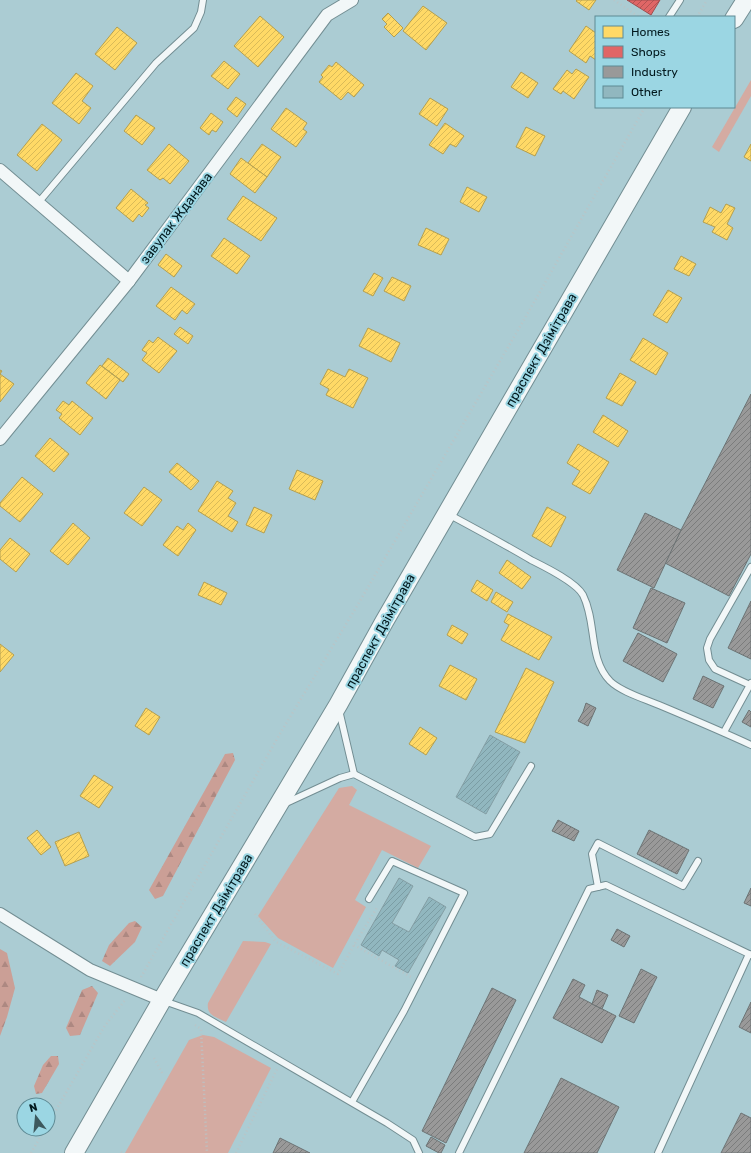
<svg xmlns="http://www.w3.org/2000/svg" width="751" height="1153" font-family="Rubik,sans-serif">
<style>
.grass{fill:#d4aba2}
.forest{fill:url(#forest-firs)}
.homes{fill:url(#homes-hatch);stroke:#b39f50}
.shops{fill:url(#shops-hatch);stroke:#9d4f50}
.industry{fill:url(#industry-hatch);stroke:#6c7374}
.building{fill:url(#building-hatch);stroke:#849ea4}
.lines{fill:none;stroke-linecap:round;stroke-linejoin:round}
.service-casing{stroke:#738e93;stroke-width:8}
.minor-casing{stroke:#738e93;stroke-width:14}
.primary-casing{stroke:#738e93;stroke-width:20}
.path{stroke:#bac4c6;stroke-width:2.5;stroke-dasharray:1 3;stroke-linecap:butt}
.service{stroke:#f2f7f8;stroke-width:6}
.minor{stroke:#f2f7f8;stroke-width:12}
.primary{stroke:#f2f7f8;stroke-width:18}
.labels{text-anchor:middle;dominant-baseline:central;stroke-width:4;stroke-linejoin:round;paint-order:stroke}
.street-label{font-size:13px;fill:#02191e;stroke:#9bd6e3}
</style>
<defs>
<pattern id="forest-firs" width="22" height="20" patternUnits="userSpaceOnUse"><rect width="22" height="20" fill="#cb9f96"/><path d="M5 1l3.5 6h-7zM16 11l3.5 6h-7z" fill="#ad8881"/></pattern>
<pattern id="homes-hatch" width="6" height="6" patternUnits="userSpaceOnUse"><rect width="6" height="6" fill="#ffd966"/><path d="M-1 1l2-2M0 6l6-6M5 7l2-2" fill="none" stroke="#d9ba58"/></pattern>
<pattern id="shops-hatch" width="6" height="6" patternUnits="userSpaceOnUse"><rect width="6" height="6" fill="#e06666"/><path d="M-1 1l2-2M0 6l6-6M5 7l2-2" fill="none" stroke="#b35353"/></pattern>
<pattern id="industry-hatch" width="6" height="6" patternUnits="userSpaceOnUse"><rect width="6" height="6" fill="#999"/><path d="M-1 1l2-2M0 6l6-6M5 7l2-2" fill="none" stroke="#7b7c7c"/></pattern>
<pattern id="building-hatch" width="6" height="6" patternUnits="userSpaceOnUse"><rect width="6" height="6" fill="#91b7bf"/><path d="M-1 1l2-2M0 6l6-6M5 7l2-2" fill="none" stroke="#7b9da4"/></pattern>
</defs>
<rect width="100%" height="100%" fill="#abccd3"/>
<g class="grass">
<path d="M 751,80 L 751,96 L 719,152 L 712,147 Z"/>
<path d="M 352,786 L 357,790 L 349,805 L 431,846 L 418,868 L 382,850 L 355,900 L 366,907 L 333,968 L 278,938 L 258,916 L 339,788 Z"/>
<path d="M 243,941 L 265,942 L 271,944 L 226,1022 C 216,1017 206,1015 208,1003 Z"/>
<path d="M 203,1035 L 214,1037 L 271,1068 L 228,1153 L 125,1153 L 189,1040 Z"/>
</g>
<g class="forest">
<path d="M 233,753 L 235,760 L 163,896 L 155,899 L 149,890 L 219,765 L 225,754 Z"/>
<path d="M 135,921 L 142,927 L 135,942 L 110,966 L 102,961 L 109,945 L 129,923 Z"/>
<path d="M 0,949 L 7,953 L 15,988 L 7,1017 L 0,1036 Z"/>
<path d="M 92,986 L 98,993 L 80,1035 L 70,1036 L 66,1028 L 82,990 Z"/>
<path d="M 51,1056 L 58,1056 L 59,1064 L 42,1093 L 36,1094 L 34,1086 L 43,1065 Z"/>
</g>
<g class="homes">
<path d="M 577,0 L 596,0 L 589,10 L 576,1 Z"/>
<path d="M 423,6 L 447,23 L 426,50 L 403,31 Z"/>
<path d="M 388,13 L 403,28 L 394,37 L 384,27 L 387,24 L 382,19 Z"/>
<path d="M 260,16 L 284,37 L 258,67 L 234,46 Z"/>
<path d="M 586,26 L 596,33 L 596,60 L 590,56 L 586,63 L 569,51 Z"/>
<path d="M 117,27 L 137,43 L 115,70 L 95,54 Z"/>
<path d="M 224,61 L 240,74 L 228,89 L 211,76 Z"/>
<path d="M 336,62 L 364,85 L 354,97 L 348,92 L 341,100 L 319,82 L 323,77 L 321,75 L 329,65 L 332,67 Z"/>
<path d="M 576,69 L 589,77 L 574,99 L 563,91 L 561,94 L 553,89 L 567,70 L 572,74 Z"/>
<path d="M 521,72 L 538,83 L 528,98 L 511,87 Z"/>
<path d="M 76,73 L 93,86 L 82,101 L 91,108 L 79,124 L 52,103 Z"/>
<path d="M 236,97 L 246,104 L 237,117 L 227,109 Z"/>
<path d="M 430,98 L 448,109 L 437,126 L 419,114 Z"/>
<path d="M 286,108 L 307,123 L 303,129 L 307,132 L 296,147 L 271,129 Z"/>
<path d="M 211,113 L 223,122 L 216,132 L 212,130 L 209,135 L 200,128 Z"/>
<path d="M 136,115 L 155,128 L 142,145 L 124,131 Z"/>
<path d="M 445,123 L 464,136 L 456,147 L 450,144 L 443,154 L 429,145 Z"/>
<path d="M 42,124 L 62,140 L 37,171 L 17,155 Z"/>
<path d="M 526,127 L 545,136 L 535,156 L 516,147 Z"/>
<path d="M 169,144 L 189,161 L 170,184 L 163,178 L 160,180 L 147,170 Z"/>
<path d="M 262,144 L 281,157 L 267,177 L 248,163 Z"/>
<path d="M 751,144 L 751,161 L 744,157 Z"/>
<path d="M 241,158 L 267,177 L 255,193 L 230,174 Z"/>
<path d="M 467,187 L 487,197 L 479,212 L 460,202 Z"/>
<path d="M 131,189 L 148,203 L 145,205 L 149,208 L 142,217 L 139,214 L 133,222 L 116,208 Z"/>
<path d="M 243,196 L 277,218 L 261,241 L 227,219 Z"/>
<path d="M 726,204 L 735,208 L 727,224 L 733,228 L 727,240 L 712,232 L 715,227 L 703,222 L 710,207 L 721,213 Z"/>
<path d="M 426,228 L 449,239 L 441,255 L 418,245 Z"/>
<path d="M 224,238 L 250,256 L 237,274 L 211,256 Z"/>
<path d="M 166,254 L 182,266 L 174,277 L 158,265 Z"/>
<path d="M 681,256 L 696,264 L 689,276 L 674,269 Z"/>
<path d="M 374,273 L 383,278 L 373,296 L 363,291 Z"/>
<path d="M 392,277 L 411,286 L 404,301 L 384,291 Z"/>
<path d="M 171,287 L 195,304 L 187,314 L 182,310 L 175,320 L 156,306 Z"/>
<path d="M 668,290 L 682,298 L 667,323 L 653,315 Z"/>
<path d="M 180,327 L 193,336 L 188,344 L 174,334 Z"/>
<path d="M 368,328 L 400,343 L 391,362 L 359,346 Z"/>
<path d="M 158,337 L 177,351 L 159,373 L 142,360 L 147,353 L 142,350 L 149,340 L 153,343 Z"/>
<path d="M 643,338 L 668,353 L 656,375 L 630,360 Z"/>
<path d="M 108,358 L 129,374 L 123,382 L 102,366 Z"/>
<path d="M 100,365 L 120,380 L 106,399 L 86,383 Z"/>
<path d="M 328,369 L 345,377 L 349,369 L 368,378 L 353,408 L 326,395 L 329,389 L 320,384 Z"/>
<path d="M 0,370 L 2,371 L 0,374 L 14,384 L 0,402 Z"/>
<path d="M 620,373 L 636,382 L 622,406 L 606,398 Z"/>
<path d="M 63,401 L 69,405 L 72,401 L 93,418 L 80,435 L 59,418 L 62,414 L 56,410 Z"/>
<path d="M 603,415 L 628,431 L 618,447 L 593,432 Z"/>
<path d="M 50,438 L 69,454 L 54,472 L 35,456 Z"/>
<path d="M 578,444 L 609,462 L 590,494 L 572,484 L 580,471 L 567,463 Z"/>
<path d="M 177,463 L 199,481 L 191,490 L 169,472 Z"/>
<path d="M 297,470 L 323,481 L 315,500 L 289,489 Z"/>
<path d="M 22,477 L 43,494 L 20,522 L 0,506 L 0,503 Z"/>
<path d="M 217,481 L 233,491 L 228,498 L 236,503 L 228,516 L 238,522 L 232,532 L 198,511 Z"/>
<path d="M 144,487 L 162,500 L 142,526 L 124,513 Z"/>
<path d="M 254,507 L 272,515 L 264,533 L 246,525 Z"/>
<path d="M 547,507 L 566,517 L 551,547 L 532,536 Z"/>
<path d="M 73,523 L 90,538 L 68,565 L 50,551 Z"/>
<path d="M 188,523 L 196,530 L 178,556 L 163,545 L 177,526 L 183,530 Z"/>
<path d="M 10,538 L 30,554 L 16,572 L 0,559 L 0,550 Z"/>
<path d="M 507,560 L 531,577 L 522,589 L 499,573 Z"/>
<path d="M 477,580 L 493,590 L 487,601 L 471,591 Z"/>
<path d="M 204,582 L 227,593 L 221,605 L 198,595 Z"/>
<path d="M 496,592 L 513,602 L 507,612 L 491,602 Z"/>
<path d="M 508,614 L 552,637 L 539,660 L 501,640 L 509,625 L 504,622 Z"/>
<path d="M 452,625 L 468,634 L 462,644 L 447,635 Z"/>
<path d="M 0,644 L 14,655 L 0,672 Z"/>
<path d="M 450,665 L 477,679 L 466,700 L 439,686 Z"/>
<path d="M 526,668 L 554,682 L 525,743 L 495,732 Z"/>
<path d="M 146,708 L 160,717 L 149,735 L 135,726 Z"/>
<path d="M 420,727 L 437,738 L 426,755 L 409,744 Z"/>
<path d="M 94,775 L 113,787 L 99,808 L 80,796 Z"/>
<path d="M 37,830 L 51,847 L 41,855 L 27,838 Z"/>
<path d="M 79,832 L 89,856 L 65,866 L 55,842 Z"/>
</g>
<path class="shops" d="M 627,0 L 660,0 L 651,15 Z"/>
<g class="industry">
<path d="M 751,394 L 751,554 L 729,596 L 665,563 L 681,530 Z"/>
<path d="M 645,513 L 681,530 L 654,588 L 617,570 Z"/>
<path d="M 651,588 L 685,603 L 667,643 L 633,628 Z"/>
<path d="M 751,601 L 751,659 L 728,648 Z"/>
<path d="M 638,633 L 677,654 L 663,682 L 623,661 Z"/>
<path d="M 703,676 L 724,686 L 713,708 L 693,699 Z"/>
<path d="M 586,703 L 596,708 L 588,726 L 578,721 L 583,712 Z"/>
<path d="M 749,710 L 751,712 L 751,727 L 742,722 Z"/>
<path d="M 558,820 L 579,831 L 574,841 L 552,831 Z"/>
<path d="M 649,830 L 689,850 L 677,874 L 637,854 Z"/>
<path d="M 751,888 L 751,906 L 744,903 Z"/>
<path d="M 617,929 L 630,936 L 624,947 L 611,940 Z"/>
<path d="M 641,969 L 657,977 L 634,1023 L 619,1016 Z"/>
<path d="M 573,979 L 585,985 L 579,997 L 616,1016 L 602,1043 L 553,1018 Z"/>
<path d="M 492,988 L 516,1000 L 446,1143 L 422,1131 Z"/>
<path d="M 597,990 L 608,995 L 602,1009 L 592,1004 Z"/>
<path d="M 751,1002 L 751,1033 L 739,1027 Z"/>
<path d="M 561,1078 L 619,1107 L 597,1153 L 524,1153 Z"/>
<path d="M 741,1113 L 751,1118 L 751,1153 L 721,1153 Z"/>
<path d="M 431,1137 L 445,1145 L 441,1153 L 439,1153 L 426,1146 Z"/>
<path d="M 280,1138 L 310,1153 L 273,1153 Z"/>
</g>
<g class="building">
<path d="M 490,735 L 520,752 L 486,814 L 456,797 Z"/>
<path d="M 399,878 L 413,886 L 392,923 L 409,932 L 429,897 L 446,907 L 408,973 L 395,966 L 399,960 L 382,950 L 379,956 L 361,945 Z"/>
</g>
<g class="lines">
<defs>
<g id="service">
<path d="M 669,17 L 680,0"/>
<path d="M 38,203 L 156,63 L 194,28 L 201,12 L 203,0"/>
<path d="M 448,514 C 476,529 504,544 531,560 C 545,567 576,582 583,595 C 597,623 588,658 610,681 C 621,692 645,699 659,705 C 690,718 721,731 751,745"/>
<path d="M 750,685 L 715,669 L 709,660 L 707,648 L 710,639 L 751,567"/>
<path d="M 339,710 L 354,774"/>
<path d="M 724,732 L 751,683"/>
<path d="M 286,803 L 340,778 L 354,774 L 475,837 L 490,834 L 531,766"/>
<path d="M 598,887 L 592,854 L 598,843 L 683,886 L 698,861"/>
<path d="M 164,1001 L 198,1013 L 387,1123 L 413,1140 L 419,1153"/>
<path d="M 352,1102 L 404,1011 L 464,893 L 392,861 L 369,899"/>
<path d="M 459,1153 L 589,889 L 606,885 L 751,955"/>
<path d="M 658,1153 L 749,954"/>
</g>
<g id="minor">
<path d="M 0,170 L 129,281"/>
<path d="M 0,439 L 129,281 L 327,15 L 352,0"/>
<path d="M 0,914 L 90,970 L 162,1000"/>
</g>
<g id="primary">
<path d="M 734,19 L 746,0"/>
<path d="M 74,1153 L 162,1000 L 338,705 L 384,622 L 682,107"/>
</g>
</defs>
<use href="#service" class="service-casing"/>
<use href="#minor" class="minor-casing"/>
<use href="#primary" class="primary-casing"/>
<g class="path">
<path d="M 614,0 L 639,17"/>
<path d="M 697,17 L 707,0"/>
<path d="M 255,914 L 276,942 L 338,974 L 354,945 L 378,906"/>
<path d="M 354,945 L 411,977"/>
<path d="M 141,977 L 281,732 L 357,606 L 525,318 L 645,107"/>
<path d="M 195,1025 L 201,1029 L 207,1153"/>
<path d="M 154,1058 L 162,1073"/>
<path d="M 48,1124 L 104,1027 L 126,999"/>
<path d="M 121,1152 L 122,1153"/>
<path d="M 31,1153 L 45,1129"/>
<path d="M 236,1153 L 277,1069"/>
</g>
<use href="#service" class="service"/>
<use href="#minor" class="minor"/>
<use href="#primary" class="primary"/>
</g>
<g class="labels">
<g class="street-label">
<text transform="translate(176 218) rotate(-53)">завулак Жданава</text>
<text transform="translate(541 350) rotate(-60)">праспект Дзімітрава</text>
<text transform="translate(380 631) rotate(-61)">праспект Дзімітрава</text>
<text transform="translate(216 910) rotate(-59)">праспект Дзімітрава</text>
</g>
</g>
<rect x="595" y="16" width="140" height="92" fill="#9bd6e3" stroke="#5e8a94"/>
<rect x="603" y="26" width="20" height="12" fill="#ffd966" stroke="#5e8a94"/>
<text x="631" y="36" font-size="12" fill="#02191e">Homes</text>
<rect x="603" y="46" width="20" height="12" fill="#e06666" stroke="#5e8a94"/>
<text x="631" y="56" font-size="12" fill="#02191e">Shops</text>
<rect x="603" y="66" width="20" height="12" fill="#999999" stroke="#5e8a94"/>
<text x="631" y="76" font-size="12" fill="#02191e">Industry</text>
<rect x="603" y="86" width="20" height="12" fill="#91b7bf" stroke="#5e8a94"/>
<text x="631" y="96" font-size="12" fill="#02191e">Other</text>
<g transform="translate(36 1117) rotate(344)"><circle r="19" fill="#9bd6e3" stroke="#5e8a94"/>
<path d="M0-3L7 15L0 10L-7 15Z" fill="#3d585d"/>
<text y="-6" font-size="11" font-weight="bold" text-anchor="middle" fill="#02191e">N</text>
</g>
</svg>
